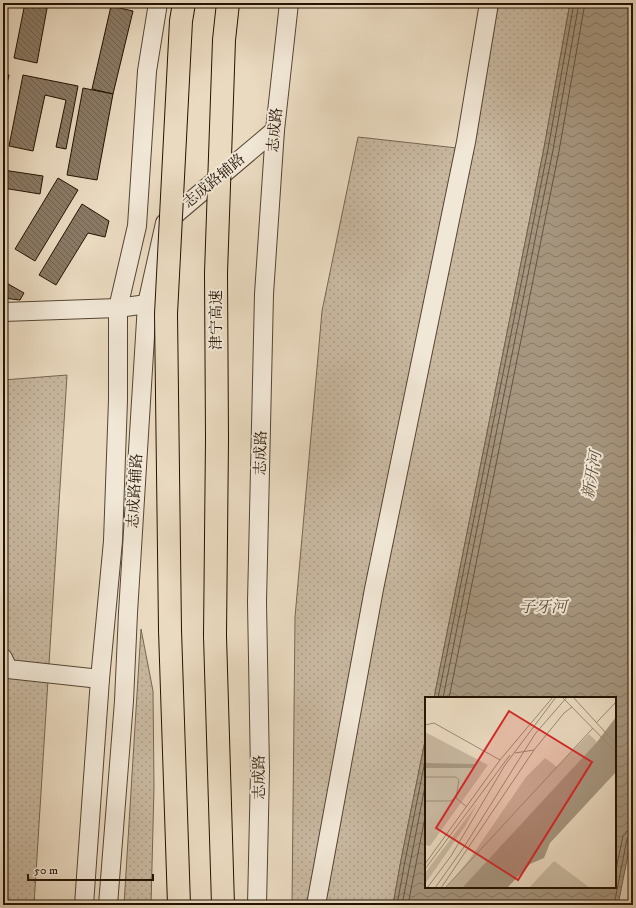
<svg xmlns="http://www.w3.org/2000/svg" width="636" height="908" font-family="'IM FELL DW Pica','Noto Serif SC',serif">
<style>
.grass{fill:url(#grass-dots);stroke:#766651}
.water{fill:url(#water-waves);stroke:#72624d}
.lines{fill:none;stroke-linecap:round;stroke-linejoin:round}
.shore{stroke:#645440;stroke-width:1}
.building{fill:url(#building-back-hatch);stroke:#231302}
.minor-casing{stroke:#554532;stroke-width:20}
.highway-casing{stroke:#231302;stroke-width:24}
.minor{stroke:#f1e7d6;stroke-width:18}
.highway{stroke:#eadac0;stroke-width:22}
.highway-bridge-casing{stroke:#231302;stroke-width:24;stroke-linecap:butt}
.highway-bridge{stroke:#eadac0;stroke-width:22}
.labels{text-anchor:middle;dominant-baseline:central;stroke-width:4;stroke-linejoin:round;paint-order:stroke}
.street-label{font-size:15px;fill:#231302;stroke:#f1e7d6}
.water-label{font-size:16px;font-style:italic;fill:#5e4e3a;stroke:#f1e7d6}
.inset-road{fill:none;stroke:#9a8a74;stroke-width:1}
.view{fill:#d62828;fill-opacity:0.15;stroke:#d62828;stroke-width:2}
.inset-edge{fill:none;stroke:#231302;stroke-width:2}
</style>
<defs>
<pattern id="grass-dots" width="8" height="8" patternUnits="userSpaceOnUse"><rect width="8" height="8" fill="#c8b8a0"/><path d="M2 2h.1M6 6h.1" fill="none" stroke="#ac9d88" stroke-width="1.8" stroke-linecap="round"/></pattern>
<pattern id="water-waves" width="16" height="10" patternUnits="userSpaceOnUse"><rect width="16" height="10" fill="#a6967f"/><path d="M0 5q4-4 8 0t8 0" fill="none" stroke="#877966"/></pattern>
<pattern id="building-back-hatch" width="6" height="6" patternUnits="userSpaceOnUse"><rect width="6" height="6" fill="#8a7a65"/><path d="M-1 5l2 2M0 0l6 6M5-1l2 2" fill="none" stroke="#706351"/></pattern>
</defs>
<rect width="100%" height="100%" fill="#eadac0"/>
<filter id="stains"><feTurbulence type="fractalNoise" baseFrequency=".005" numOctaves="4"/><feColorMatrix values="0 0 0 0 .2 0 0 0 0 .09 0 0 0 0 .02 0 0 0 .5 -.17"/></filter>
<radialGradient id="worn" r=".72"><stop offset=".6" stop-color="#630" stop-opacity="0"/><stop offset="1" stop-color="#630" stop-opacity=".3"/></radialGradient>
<g class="grass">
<path d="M 489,3 L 570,3 L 544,148 L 434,698 L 426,698 L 426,736 L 401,860 L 393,905 L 292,905 L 295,617 L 322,311 L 358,137 L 457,148 Z"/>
<path d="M 67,375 L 34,905 L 3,905 L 3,380 Z"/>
<path d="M 141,629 L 153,691 L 154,787 L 151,905 L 124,905 Z"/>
</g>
<path class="water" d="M 570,3 L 633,3 L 633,830 L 618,905 L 393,905 L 401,860 L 426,736 L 426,887 L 615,887 L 615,698 L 434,698 L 544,148 Z"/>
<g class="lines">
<g class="shore">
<path d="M 438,698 L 548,149 L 574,3"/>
<path d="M 443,698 L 553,150 L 579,3"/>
<path d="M 449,698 L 559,151 L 585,3"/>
<path d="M 615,874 L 623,836 L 627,831 L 633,830"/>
<path d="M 397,905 L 405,861 L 426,756"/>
<path d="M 402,905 L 426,781"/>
<path d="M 408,905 L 426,812"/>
<path d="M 614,905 L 627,839 L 629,836 L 633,835"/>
</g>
</g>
<g class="building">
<path d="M 25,3 L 48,3 L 37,63 L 14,58 Z"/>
<path d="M 111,6 L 133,11 L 113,94 L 92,89 Z"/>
<path d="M 3,73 L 9,75 L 3,101 Z"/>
<path d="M 23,75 L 78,86 L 66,149 L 56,147 L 66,100 L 45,95 L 33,151 L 9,146 Z"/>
<path d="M 83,88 L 113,94 L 97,180 L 67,175 Z"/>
<path d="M 3,170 L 43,176 L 40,194 L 3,188 Z"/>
<path d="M 58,178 L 78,190 L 35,261 L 15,249 Z"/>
<path d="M 82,204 L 109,221 L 105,237 L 88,233 L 56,285 L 39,275 Z"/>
<path d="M 3,281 L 24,293 L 20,300 L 3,298 Z"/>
</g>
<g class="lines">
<defs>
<g id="minor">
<path d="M 3,312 L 118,308 L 147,304"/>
<path d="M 3,658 L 8,669 L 100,679"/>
<path d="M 84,905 L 100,679 L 113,541 L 118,400 L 118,308 L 137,226 L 147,71 L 158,3"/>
<path d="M 108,905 L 124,701 L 128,613 L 147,304 L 165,223 L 275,130"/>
<path d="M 257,905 L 260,771 L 257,602 L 264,294 L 275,130 L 289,3"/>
<path d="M 316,905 L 374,589 L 466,142 L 489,3"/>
</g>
<g id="highway">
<path d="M 170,630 L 179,905"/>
<path d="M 215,636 L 223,905"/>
</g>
</defs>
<use href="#minor" class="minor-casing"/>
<use href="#highway" class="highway-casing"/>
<use href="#minor" class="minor"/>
<use href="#highway" class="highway"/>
<defs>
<g id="highway-bridge">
<path d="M 170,630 L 166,314 L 181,21 L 184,3"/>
<path d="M 215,636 L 217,439 L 216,273 L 224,40 L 228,3"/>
</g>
</defs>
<use href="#highway-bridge" class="highway-bridge-casing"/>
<use href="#highway-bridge" class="highway-bridge"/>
</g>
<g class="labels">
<g class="street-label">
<text transform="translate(275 130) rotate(-85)">志成路</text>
<text transform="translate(214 181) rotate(-40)">志成路辅路</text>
<text transform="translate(216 320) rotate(-90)">津宁高速</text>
<text transform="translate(261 453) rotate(-89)">志成路</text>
<text transform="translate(135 491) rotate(-87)">志成路辅路</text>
<text transform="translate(259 777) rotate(-90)">志成路</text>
</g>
<g class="water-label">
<text transform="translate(592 475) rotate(-80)">新开河</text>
<text x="543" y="607">子牙河</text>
</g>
</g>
<g transform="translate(425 697)">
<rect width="191" height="191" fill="#eadac0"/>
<path d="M 0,35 L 63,68 L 5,149 L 0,148 ZM 164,37 L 172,45 L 143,77 L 37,191 L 21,191 L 44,163 L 101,80 L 120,61 L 132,70 ZM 52,107 L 41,128 L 0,187 L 0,176 Z" fill="#c8b8a0"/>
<path d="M 129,164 L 165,191 L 104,191 Z" fill="#c8b8a0"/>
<path d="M 191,20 L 191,75 L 125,146 L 119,161 L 105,167 L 82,191 L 37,191 L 172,45 ZM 0,66 L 49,67 L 49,71 L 0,71 Z" fill="#a6967f"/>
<path class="inset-road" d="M 148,0 L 191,47M 138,1 L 191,55M 171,26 L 191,5M 0,28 L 9,26 L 75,63M 90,56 L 109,53M 0,80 L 31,80 L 34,83 L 31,101 L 42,110M 0,104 L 25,104 L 31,101M 0,167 L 75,63 L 128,0M 0,172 L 85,58M 2,191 L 26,159 L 80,68 L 131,0M 10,191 L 39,150 L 110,37 L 142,0M 16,191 L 109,53 L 139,16 L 147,10M 20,191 L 168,31"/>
<path class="view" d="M 84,14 L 167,65 L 93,183 L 11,131 Z"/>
<rect width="191" height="191" class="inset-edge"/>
</g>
<rect width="636" height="908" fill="none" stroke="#eadac0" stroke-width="16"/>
<rect x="4" y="4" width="628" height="900" fill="none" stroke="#231302" stroke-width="2"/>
<rect x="8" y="8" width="620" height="892" fill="none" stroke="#231302"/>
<path d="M28 874v6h125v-6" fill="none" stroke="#231302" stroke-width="2"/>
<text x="34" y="874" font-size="12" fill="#231302" stroke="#f1e7d6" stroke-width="3" paint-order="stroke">50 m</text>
<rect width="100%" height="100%" filter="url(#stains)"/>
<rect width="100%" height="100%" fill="url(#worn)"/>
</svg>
